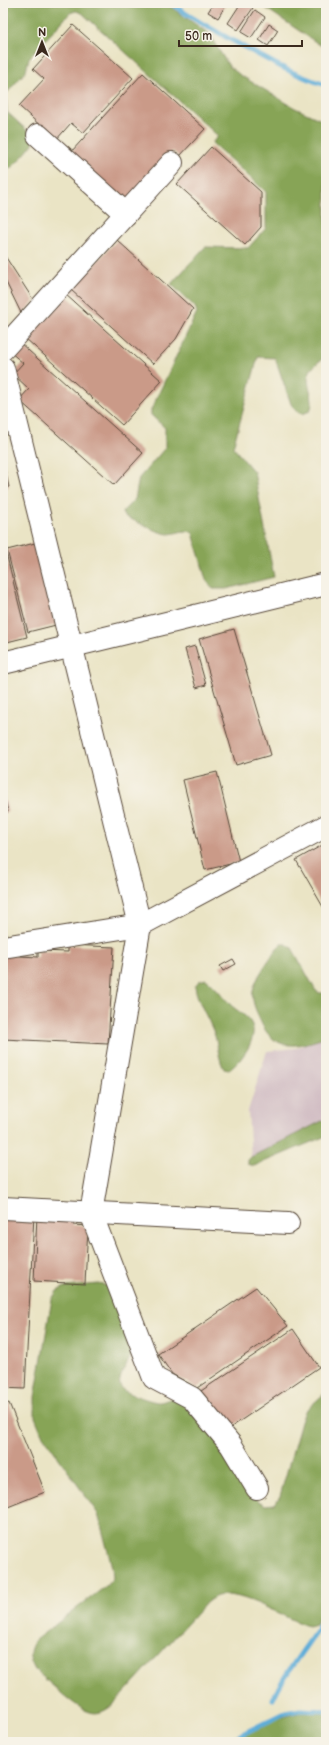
<svg xmlns="http://www.w3.org/2000/svg" width="329" height="1745" font-family="'Balsamiq Sans',sans-serif">
<style>
.industrial{fill:#d2bec4}
.forest{fill:#87a456;stroke:#61673a}
.lines{fill:none;stroke-linecap:round;stroke-linejoin:round}
.stream{stroke:#5eadd8;stroke-width:5}
.building{fill:#ca9a88}
.minor-casing{stroke:#554637;stroke-width:24}
.minor{stroke:#fff;stroke-width:22}
</style>
<rect width="100%" height="100%" fill="#f7f3e8"/>
<filter id="ink" filterUnits="userSpaceOnUse"><feTurbulence type="fractalNoise" baseFrequency=".025" numOctaves="2"/><feDisplacementMap in="SourceGraphic" scale="8" xChannelSelector="R" yChannelSelector="G"/><feConvolveMatrix kernelMatrix="1 2 1 2 8 2 1 2 1" color-interpolation-filters="sRGB"/></filter>
<filter id="wash" filterUnits="userSpaceOnUse"><feTurbulence type="fractalNoise" baseFrequency=".012" numOctaves="4" result="noise"/><feDisplacementMap in="SourceGraphic" scale="16" xChannelSelector="R" yChannelSelector="G"/><feGaussianBlur stdDeviation="0.9" result="paint"/><feColorMatrix in="noise" values="0 0 0 0 0 0 0 0 0 0 0 0 0 0 0 0 0 1.4 0 .05"/><feComposite in="paint" operator="in"/></filter>
<g filter="url(#wash)">
<rect width="100%" height="100%" fill="#eae4c5"/>
<path class="industrial" d="M 326,1037 L 326,1119 L 251,1157 L 248,1111 L 267,1051 L 296,1048 Z"/>
<g class="forest">
<path d="M 3,3 L 165,3 L 208,33 L 229,66 L 240,75 L 295,108 L 326,122 L 326,356 C 321,360 314,365 310,371 C 303,384 317,396 310,411 L 302,414 L 296,411 L 291,404 L 275,358 L 258,357 L 233,447 L 254,472 L 274,577 L 226,589 L 213,589 L 206,580 L 193,533 C 185,528 177,534 168,534 C 154,532 139,522 126,517 L 123,515 L 122,512 L 135,499 L 139,478 L 165,448 L 165,428 L 151,415 L 151,410 L 197,312 L 195,307 L 171,284 L 205,247 L 248,248 L 266,228 L 266,192 L 212,143 L 218,136 L 82,13 L 76,11 L 70,13 L 29,58 L 26,71 L 6,94 L 7,112 L 33,136 L 33,144 C 27,151 12,171 3,171 Z"/>
<path d="M 258,3 L 326,3 L 326,49 Z"/>
<path d="M 281,944 L 286,944 L 292,948 L 316,991 L 320,993 L 326,993 L 326,1037 C 297,1048 273,1053 259,1018 C 256,1010 251,1000 253,991 C 257,975 268,962 277,948 Z"/>
<path d="M 206,979 C 216,986 222,996 230,1004 C 236,1011 249,1016 252,1025 C 258,1039 240,1063 229,1070 L 224,1069 C 218,1058 218,1044 214,1033 C 208,1017 197,1002 195,986 L 199,981 Z"/>
<path d="M 326,1119 L 326,1136 L 254,1166 L 248,1164 L 248,1160 L 251,1157 Z"/>
<path d="M 99,1284 L 109,1286 L 133,1349 C 131,1360 122,1369 120,1380 C 119,1383 120,1386 122,1389 C 126,1393 155,1403 160,1402 C 167,1401 168,1398 178,1398 L 226,1449 L 257,1500 L 265,1505 L 275,1504 L 280,1496 L 301,1422 L 305,1411 L 326,1392 L 326,1605 L 316,1624 L 308,1626 C 284,1619 242,1589 217,1596 C 214,1597 210,1600 207,1602 L 113,1705 C 106,1710 99,1715 90,1712 C 75,1708 48,1681 35,1670 C 28,1657 28,1652 35,1640 L 106,1586 L 113,1578 L 112,1567 L 98,1514 L 42,1434 L 35,1417 L 35,1397 L 52,1299 L 57,1291 L 65,1287 Z"/>
<path d="M 301,1712 L 326,1713 L 326,1742 L 231,1742 L 278,1718 Z"/>
</g>
<g class="lines">
<g class="stream">
<path d="M 171,3 C 188,17 208,26 226,37 C 259,55 290,74 326,85"/>
<path d="M 273,1699 C 287,1667 310,1645 326,1615"/>
<path d="M 226,1742 L 285,1713 L 300,1710 L 326,1711"/>
</g>
</g>
<g id="blocks">
<g class="building">
<path d="M 214,3 L 227,3 L 218,18 L 208,12 Z"/>
<path d="M 241,3 L 244,3 L 253,8 L 238,30 L 228,23 Z"/>
<path d="M 255,10 L 265,17 L 251,38 L 241,32 Z"/>
<path d="M 269,24 L 278,30 L 268,46 L 259,40 Z"/>
<path d="M 73,25 L 133,78 L 83,133 L 71,123 L 56,140 L 19,106 L 44,79 L 33,69 Z"/>
<path d="M 143,73 L 205,129 L 179,157 L 173,151 L 126,203 L 71,152 Z"/>
<path d="M 211,147 L 261,192 L 261,227 L 245,245 L 177,184 Z"/>
<path d="M 117,240 L 193,309 L 176,339 L 153,364 L 71,290 Z"/>
<path d="M 3,253 L 34,301 L 22,315 L 3,276 Z"/>
<path d="M 65,294 L 162,381 L 122,425 L 25,338 Z"/>
<path d="M 19,342 L 143,453 L 114,485 L 19,400 L 29,389 L 13,374 L 23,363 L 10,352 Z"/>
<path d="M 4,465 L 9,487 L 3,488 L 3,466 Z"/>
<path d="M 35,543 L 56,625 L 28,632 L 7,550 Z"/>
<path d="M 3,553 L 6,553 L 27,637 L 3,643 Z"/>
<path d="M 234,629 L 271,755 L 236,765 L 199,639 Z"/>
<path d="M 195,646 L 206,685 L 196,688 L 185,649 Z"/>
<path d="M 217,772 L 239,862 L 205,870 L 183,780 Z"/>
<path d="M 3,792 L 8,812 L 3,813 Z"/>
<path d="M 326,843 L 326,912 L 296,860 Z"/>
<path d="M 68,945 L 114,947 L 108,1044 L 3,1039 L 3,955 L 38,957 L 38,951 L 68,952 Z"/>
<path d="M 233,959 L 236,964 L 223,971 L 220,966 Z"/>
<path d="M 5,1213 L 34,1215 L 25,1389 L 3,1388 L 3,1248 Z"/>
<path d="M 37,1215 L 73,1217 L 73,1225 L 88,1226 L 85,1284 L 34,1281 Z"/>
<path d="M 256,1287 L 288,1326 L 197,1388 L 172,1374 L 158,1354 Z"/>
<path d="M 293,1329 L 319,1367 L 227,1430 L 201,1391 Z"/>
<path d="M 9,1403 L 45,1492 L 3,1509 L 3,1405 Z"/>
</g>
</g>
</g>
<g filter="url(#ink)">
<use href="#blocks" fill-opacity="0" stroke="#554637" stroke-width="1"/>
<g class="lines">
<defs>
<g id="minor">
<path d="M 38,135 L 126,214"/>
<path d="M 3,349 L 172,163"/>
<path d="M 3,368 L 140,925 L 91,1213 L 154,1378 L 192,1398 L 231,1445 L 257,1488"/>
<path d="M 3,663 L 326,584"/>
<path d="M 3,947 L 140,925 L 326,826"/>
<path d="M 3,1208 L 288,1223"/>
</g>
</defs>
<use href="#minor" class="minor-casing"/>
<use href="#minor" class="minor"/>
</g>
</g>
<rect width="329" height="1745" fill="none" stroke="#f7f3e8" stroke-width="16"/>
<g transform="translate(42 42)" stroke="#f7f3e8" stroke-width="3" paint-order="stroke">
<path d="M0-3L7 15L0 10L-7 15Z" fill="#3b2a1e"/>
<text y="-6" font-size="11" font-weight="bold" text-anchor="middle" fill="#3b2a1e">N</text>
</g>
<path d="M179 40v6h123v-6" fill="none" stroke="#3b2a1e" stroke-width="2"/>
<text x="185" y="40" font-size="12" fill="#3b2a1e" stroke="#f7f3e8" stroke-width="3" paint-order="stroke">50 m</text>
</svg>
